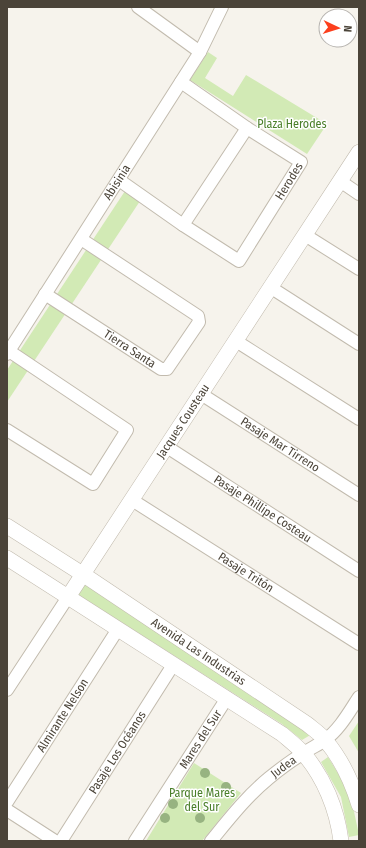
<svg xmlns="http://www.w3.org/2000/svg" width="366" height="848" font-family="'Fira Sans Condensed',sans-serif">
<style>
.green{fill:#d2eab5}
.lines{fill:none;stroke-linecap:round;stroke-linejoin:round}
.minor-casing{stroke:#c2bbae;stroke-width:14}
.tertiary-casing{stroke:#c2bbae;stroke-width:16}
.minor{stroke:#fff;stroke-width:12}
.tertiary{stroke:#fff;stroke-width:15}
.tree{fill:#97b381}
.labels{text-anchor:middle;dominant-baseline:central;stroke-width:3;stroke-linejoin:round;paint-order:stroke}
.park-label{font-size:12px;fill:#4a7f2a;stroke:#fff}
.street-label{font-size:12px;fill:#4b4439;stroke:#fff}
</style>
<rect width="100%" height="100%" fill="#f6f3ec"/>
<g class="green">
<path d="M 208,52 L 217,58 L 205,78 L 233,96 L 246,75 L 327,124 L 307,154 L 190,80 Z"/>
<path d="M 125,191 L 140,201 L 7,402 L 7,370 Z"/>
<path d="M 85,583 L 312,734 L 302,740 L 282,724 L 77,594 Z"/>
<path d="M 359,721 L 359,753 L 349,736 Z"/>
<path d="M 328,757 L 350,793 L 359,835 L 349,837 L 341,797 L 321,762 Z"/>
<path d="M 194,763 L 241,793 L 202,841 L 146,841 Z"/>
</g>
<g class="lines">
<defs>
<g id="minor">
<path d="M 138,7 L 200,52"/>
<path id="s1" d="M 119,180 L 183,225 L 239,261 L 301,162 L 247,128 L 181,82"/>
<path d="M 340,181 L 359,194"/>
<path d="M 183,225 L 247,128"/>
<path d="M 305,235 L 359,269"/>
<path d="M 270,287 L 359,344"/>
<path id="s2" d="M 45,294 L 161,369 L 167,369 L 199,322 L 198,316 L 81,239"/>
<path d="M 236,341 L 359,419"/>
<path id="s3" d="M 7,354 L 200,52 L 222,7"/>
<path id="s4" d="M 201,394 L 359,495"/>
<path d="M 7,430 L 93,484 L 127,430 L 9,351"/>
<path id="s5" d="M 167,447 L 359,571"/>
<path id="s6" d="M 132,500 L 359,644"/>
<path d="M 7,690 L 68,597"/>
<path id="s7" d="M 7,802 L 118,629"/>
<path d="M 7,810 L 55,841"/>
<path id="s8" d="M 61,841 L 173,665"/>
<path id="s9" d="M 135,841 L 227,698"/>
<path id="s10" d="M 211,841 C 229,819 247,796 269,778 C 280,769 292,760 304,753 C 311,748 318,745 325,740 C 340,729 349,712 359,697"/>
</g>
<g id="tertiary">
<path id="s11" d="M 7,526 L 84,575 L 307,724 C 313,729 321,734 326,741 C 341,759 352,782 359,805"/>
<path d="M 7,558 L 282,734 C 289,740 297,746 303,753 C 324,777 337,809 341,841"/>
<path id="s12" d="M 68,597 L 359,152"/>
</g>
</defs>
<use href="#minor" class="minor-casing"/>
<use href="#tertiary" class="tertiary-casing"/>
<use href="#minor" class="minor"/>
<use href="#tertiary" class="tertiary"/>
</g>
<g class="tree">
<circle cx="205" cy="773" r="5"/>
<circle cx="226" cy="787" r="5"/>
<circle cx="173" cy="804" r="5"/>
<circle cx="165" cy="818" r="5"/>
<circle cx="200" cy="818" r="5"/>
</g>
<g class="labels">
<g class="park-label">
<text x="292" y="124">Plaza Herodes</text>
<text x="202" y="793">Parque Mares<tspan x="202" dy="14">del Sur</tspan></text>
</g>
<g class="street-label">
<text stroke="none"><textPath href="#s3" startOffset="204">Abisinia</textPath></text>
<text stroke="none"><textPath href="#s1" startOffset="239">Herodes</textPath></text>
<text stroke="none"><textPath href="#s2" startOffset="101">Tierra Santa</textPath></text>
<text stroke="none"><textPath href="#s12" startOffset="210">Jacques Cousteau</textPath></text>
<text stroke="none"><textPath href="#s4" startOffset="94">Pasaje Mar Tirreno</textPath></text>
<text stroke="none"><textPath href="#s5" startOffset="114">Pasaje Phillipe Costeau</textPath></text>
<text stroke="none"><textPath href="#s6" startOffset="135">Pasaje Tritón</textPath></text>
<text stroke="none"><textPath href="#s11" startOffset="229">Avenida Las Industrias</textPath></text>
<text stroke="none"><textPath href="#s7" startOffset="103">Almirante Nelson</textPath></text>
<text stroke="none"><textPath href="#s9" startOffset="121">Mares del Sur</textPath></text>
<text stroke="none"><textPath href="#s8" startOffset="105">Pasaje Los Océanos</textPath></text>
<text stroke="none"><textPath href="#s10" startOffset="104">Judea</textPath></text>
</g>
</g>
<rect width="366" height="848" fill="none" stroke="#4b4439" stroke-width="16"/>
<g transform="translate(338 28) rotate(94)"><circle r="19" fill="#ffffff" stroke="#b7b4b0"/>
<path d="M0-3L7 15L0 10L-7 15Z" fill="#fc3f1d"/>
<text y="-6" font-size="11" font-weight="bold" text-anchor="middle" fill="#4b4439">N</text>
</g>
</svg>
